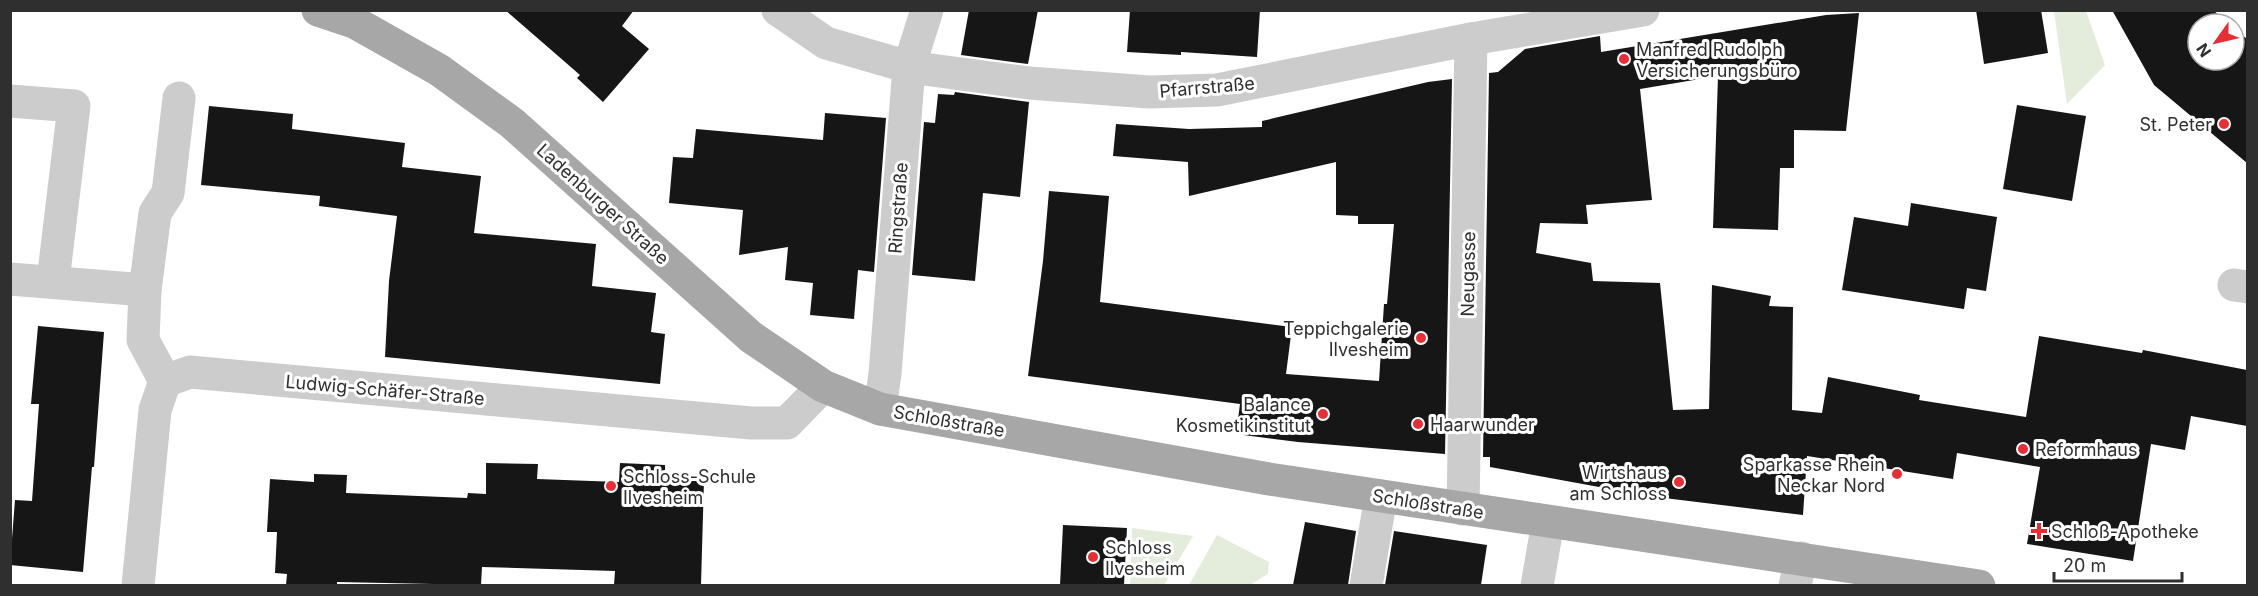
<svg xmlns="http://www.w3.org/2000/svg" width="2258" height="596" font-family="Inter,sans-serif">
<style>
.green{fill:#e4ecdc}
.building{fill:#161616}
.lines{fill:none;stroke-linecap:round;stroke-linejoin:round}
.minor{stroke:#ccc;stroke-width:33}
.major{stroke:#a7a7a7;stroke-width:33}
.poi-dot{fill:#e82e34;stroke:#fff;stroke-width:2}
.labels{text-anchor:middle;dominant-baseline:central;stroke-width:6;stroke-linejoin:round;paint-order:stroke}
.poi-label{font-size:18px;fill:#2f2f2f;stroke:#fff;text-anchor:start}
.street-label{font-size:18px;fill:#2f2f2f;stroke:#fff}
</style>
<rect width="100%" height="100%" fill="#fff"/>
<g class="green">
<path d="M 2054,11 L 2086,11 L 2105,65 L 2067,104 Z"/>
<path d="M 1132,528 L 1193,536 L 1164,585 L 1130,585 Z"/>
<path d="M 1217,535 L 1269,562 L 1268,574 L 1250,585 L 1189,585 Z"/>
</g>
<g class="building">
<path d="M 505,10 L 634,10 L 622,26 L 649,49 L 603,102 L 577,78 L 580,75 Z"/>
<path d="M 969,10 L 1038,10 L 1028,64 L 961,55 Z"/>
<path d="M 1130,10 L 1260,10 L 1257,57 L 1181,52 L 1181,55 L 1127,52 Z"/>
<path d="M 1976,10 L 2041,10 L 2048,53 L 1984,64 Z"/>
<path d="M 2112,10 L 2213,10 L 2229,24 L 2198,24 L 2198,60 L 2234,60 L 2234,28 L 2247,39 L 2247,163 L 2154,85 Z"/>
<path d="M 1859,13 L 1846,131 L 1794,130 L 1794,168 L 1780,168 L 1778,230 L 1713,228 L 1718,76 L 1640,89 L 1652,200 L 1586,205 L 1588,224 L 1540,223 L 1536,253 L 1591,263 L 1593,281 L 1660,283 L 1673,410 L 1709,409 L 1712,285 L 1771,296 L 1769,306 L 1793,307 L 1792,410 L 1822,413 L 1828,377 L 1920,395 L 1919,400 L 2026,417 L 2039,336 L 2142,353 L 2143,350 L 2247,370 L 2247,426 L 2191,416 L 2185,450 L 2151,444 L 2133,561 L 2027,544 L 2040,467 L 1957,453 L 1953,479 L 1807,456 L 1803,515 L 1648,496 L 1490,467 L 1490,457 L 1483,457 L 1489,73 L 1498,72 L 1525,49 L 1600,36 L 1601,52 L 1826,15 Z"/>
<path d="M 1452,79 L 1445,454 L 1298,442 L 1236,434 L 1240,404 L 1028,376 L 1043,261 L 1049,191 L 1109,196 L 1100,302 L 1292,327 L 1286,374 L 1379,381 L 1384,304 L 1387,304 L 1394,224 L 1358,224 L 1358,216 L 1336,215 L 1336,162 L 1189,196 L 1188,162 L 1113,156 L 1116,124 L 1189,129 L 1262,127 L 1262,121 L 1428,82 Z"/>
<path d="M 955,92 L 1029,102 L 1020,197 L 983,193 L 975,281 L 912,275 L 924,122 L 935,123 L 938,94 L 954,95 Z"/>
<path d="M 2017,105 L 2086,116 L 2072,201 L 2003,189 Z"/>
<path d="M 209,106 L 293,114 L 292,129 L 405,143 L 402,167 L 481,176 L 474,233 L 596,244 L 592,286 L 656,293 L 651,332 L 665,334 L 660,384 L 385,357 L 389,281 L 397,216 L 319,206 L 320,196 L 201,185 Z"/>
<path d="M 825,113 L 886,118 L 874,272 L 858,270 L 854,319 L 810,315 L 813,283 L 785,280 L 788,247 L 739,255 L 743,210 L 669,203 L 673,157 L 693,158 L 696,129 L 823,140 Z"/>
<path d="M 1911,203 L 1997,217 L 1986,291 L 1967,288 L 1964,309 L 1842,290 L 1854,217 L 1908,226 Z"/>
<path d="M 38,326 L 104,332 L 94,467 L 92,467 L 83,572 L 10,565 L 15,500 L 32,501 L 39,404 L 31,404 Z"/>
<path d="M 486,463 L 538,464 L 537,479 L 619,482 L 620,463 L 665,465 L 665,478 L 704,480 L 701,585 L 614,585 L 615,571 L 482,567 L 481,585 L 337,582 L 337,585 L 286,585 L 287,574 L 275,573 L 277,532 L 267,532 L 270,479 L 314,482 L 314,474 L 347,475 L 346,493 L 467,498 L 468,493 L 486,494 Z"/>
<path d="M 1305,522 L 1356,531 L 1348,585 L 1293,585 Z"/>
<path d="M 1063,525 L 1127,528 L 1124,585 L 1060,585 Z"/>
<path d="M 1394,531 L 1487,545 L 1481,585 L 1385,585 Z"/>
</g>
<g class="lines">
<g class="minor">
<path d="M 778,10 L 826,43 L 909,67 L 1029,83 L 1149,92 L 1217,90 L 1471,39 L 1643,10"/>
<path d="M 10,101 L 74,106 L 53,281"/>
<path d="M 10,279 L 145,290 L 143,340 L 165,381"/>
<path d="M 2234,285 L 2248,287"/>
<path d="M 145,290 L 155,213 L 168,193 L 179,98"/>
<path d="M 165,381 L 190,372 L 751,423 L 787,423 L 823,386"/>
<path d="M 880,409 L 885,374 L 909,67 L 927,10"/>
<path d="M 1463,509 L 1471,39"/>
<path d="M 138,586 L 155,410 L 165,381"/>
<path d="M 1366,586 L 1381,496"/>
<path d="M 1537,586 L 1548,522"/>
<path d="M 1795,586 L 1801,558"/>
</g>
<path class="major" d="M 318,10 L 354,22 L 439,70 L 512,123 L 751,337 L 823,386 L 880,409 L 1269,479 L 1979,586"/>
</g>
<g class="poi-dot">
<circle cx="1624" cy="59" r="6"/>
<circle cx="2224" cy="124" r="6"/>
<circle cx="1421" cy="338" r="6"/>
<circle cx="1323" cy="414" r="6"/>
<circle cx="1418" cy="424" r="6"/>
<circle cx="2023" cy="449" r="6"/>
<circle cx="1897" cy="474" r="6"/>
<circle cx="1679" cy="482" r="6"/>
<circle cx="611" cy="486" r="6"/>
<path d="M2036 522h6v6h6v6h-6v6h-6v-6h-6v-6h6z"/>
<circle cx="1093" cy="557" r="6"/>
</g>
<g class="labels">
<g class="poi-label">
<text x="1636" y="49">Manfred Rudolph<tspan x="1636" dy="21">Versicherungsbüro</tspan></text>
<text x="2212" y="124" text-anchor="end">St. Peter</text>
<text x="1409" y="328" text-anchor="end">Teppichgalerie<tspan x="1409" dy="21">Ilvesheim</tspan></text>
<text x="1311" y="404" text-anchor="end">Balance<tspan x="1311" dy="21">Kosmetikinstitut</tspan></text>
<text x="1430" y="424">Haarwunder</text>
<text x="2035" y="449">Reformhaus</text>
<text x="1885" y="464" text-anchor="end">Sparkasse Rhein<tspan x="1885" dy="21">Neckar Nord</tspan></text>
<text x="1667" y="472" text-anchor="end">Wirtshaus<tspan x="1667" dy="21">am Schloss</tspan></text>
<text x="623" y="476">Schloss-Schule<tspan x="623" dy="21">Ilvesheim</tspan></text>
<text x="2051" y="531">Schloß-Apotheke</text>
<text x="1105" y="547">Schloss<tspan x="1105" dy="21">Ilvesheim</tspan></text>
</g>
<g class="street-label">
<text transform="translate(1207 87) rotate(-5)">Pfarrstraße</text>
<text transform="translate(603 204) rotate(42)">Ladenburger Straße</text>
<text transform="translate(898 208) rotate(-86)">Ringstraße</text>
<text transform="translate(1468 274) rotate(-89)">Neugasse</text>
<text transform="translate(385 390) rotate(5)">Ludwig-Schäfer-Straße</text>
<text transform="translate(949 421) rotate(10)">Schloßstraße</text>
<text transform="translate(1428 504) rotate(9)">Schloßstraße</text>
</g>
</g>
<rect width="2258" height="596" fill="none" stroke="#2f2f2f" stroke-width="24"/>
<g transform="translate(2216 42) rotate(236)"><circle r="28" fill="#ffffff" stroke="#acacac" stroke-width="1.5"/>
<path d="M0-4.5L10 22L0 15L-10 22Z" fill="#e82e34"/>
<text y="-9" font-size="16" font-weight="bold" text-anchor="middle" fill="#2f2f2f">N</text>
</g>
<path d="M2054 572v9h128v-9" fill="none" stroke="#2f2f2f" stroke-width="3"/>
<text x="2063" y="572" font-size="18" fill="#2f2f2f" stroke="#ffffff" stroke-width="4.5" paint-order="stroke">20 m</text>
</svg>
